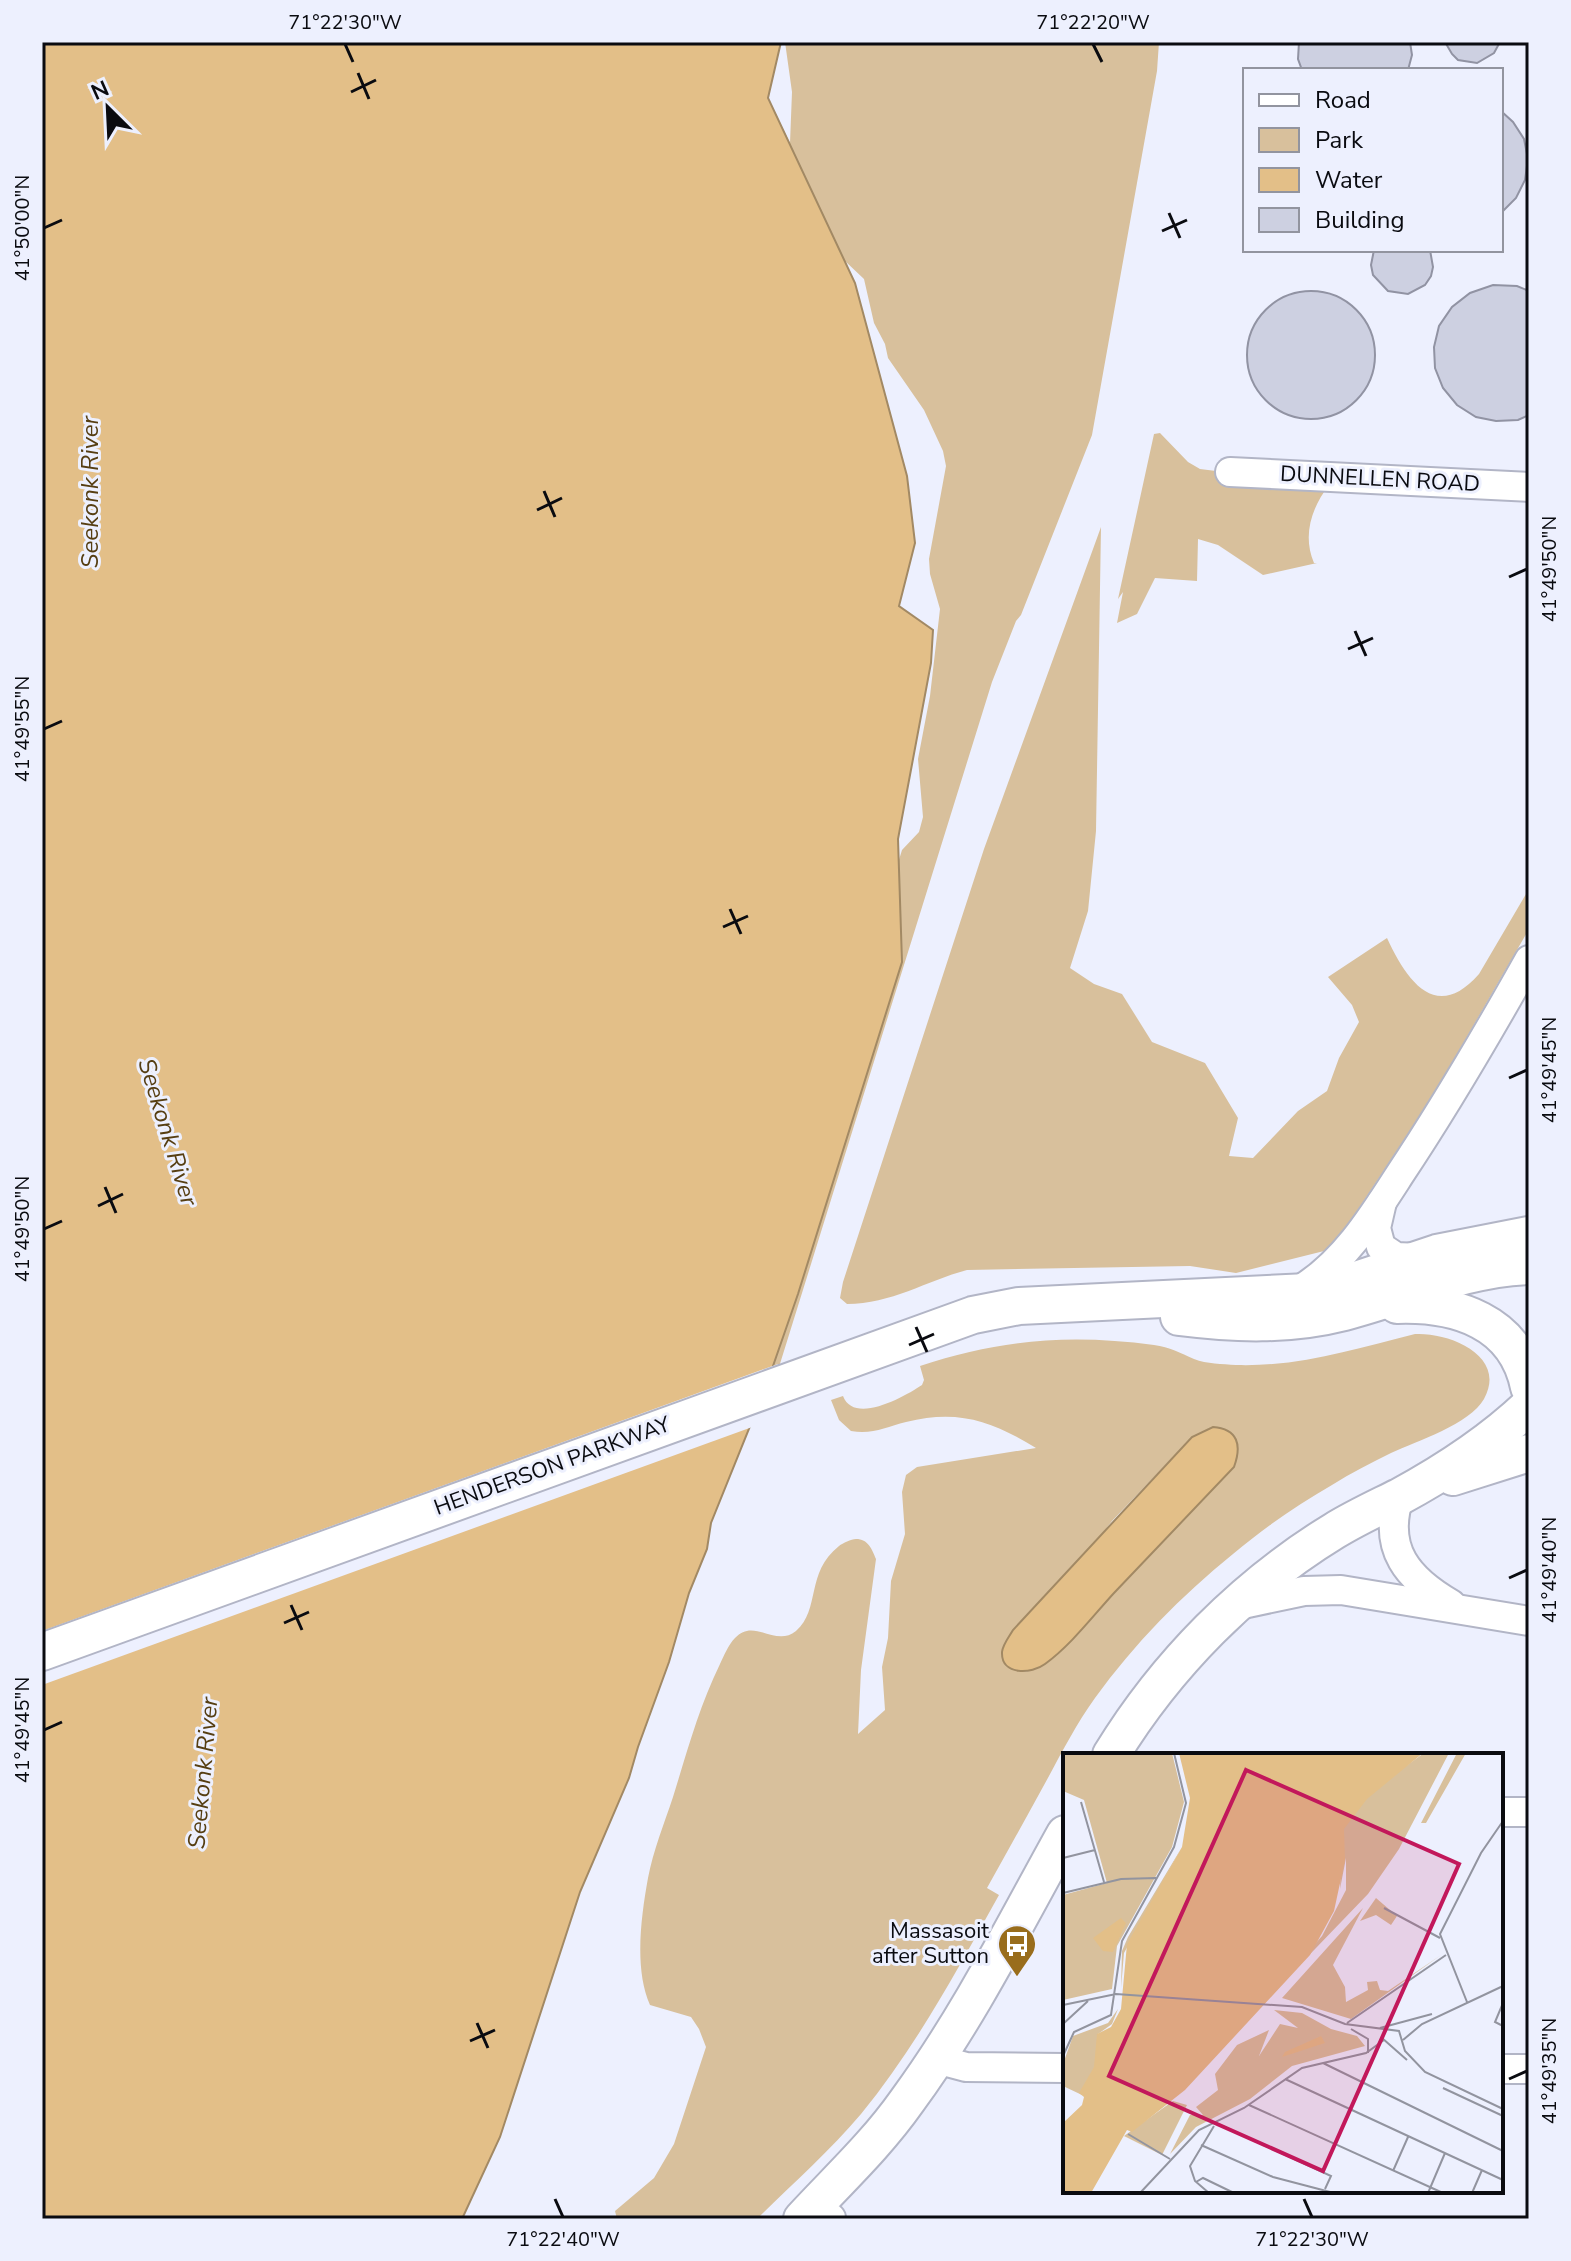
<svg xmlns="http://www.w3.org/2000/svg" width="1571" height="2261" font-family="'Nunito Sans',sans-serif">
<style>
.green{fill:#d8c09c;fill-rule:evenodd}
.water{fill:#e3bf88;stroke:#a28964;stroke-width:2}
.pier{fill:#edf0fe}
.building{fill:#cdd0e1;stroke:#9193a3;stroke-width:2}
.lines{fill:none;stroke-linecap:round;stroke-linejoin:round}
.minor-casing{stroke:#b2b5c6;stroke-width:32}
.major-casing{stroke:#b2b5c6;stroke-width:40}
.minor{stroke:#fff;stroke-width:28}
.major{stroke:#fff;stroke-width:36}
.ticks{fill:none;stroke:#0a0b10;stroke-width:3}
.labels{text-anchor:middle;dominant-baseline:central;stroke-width:6;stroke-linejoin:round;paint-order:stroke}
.street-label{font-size:22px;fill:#0a0b10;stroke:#edf0fe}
.poi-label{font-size:22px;fill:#0a0b10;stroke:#edf0fe;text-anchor:end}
.water-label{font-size:24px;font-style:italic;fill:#563e12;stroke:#edf0fe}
.inset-road{fill:none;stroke:#92949f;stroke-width:2}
.view{fill:#c2185b;fill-opacity:0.15;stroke:#c2185b;stroke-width:4}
.inset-edge{fill:none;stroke:#0a0b10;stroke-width:4}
.neatline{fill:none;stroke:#0a0b10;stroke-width:3}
.ticks-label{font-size:20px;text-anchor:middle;fill:#0a0b10}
</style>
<rect width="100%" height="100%" fill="#edf0fe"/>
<g class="green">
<path d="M 781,42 L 768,98 L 790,143 L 792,92 L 785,42 L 1159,42 L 1157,71 L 1092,435 L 1021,615 L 1016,621 L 992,682 L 779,1367 L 755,1373 L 898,863 L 902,850 L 919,832 L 923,817 L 918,759 L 930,696 L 940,609 L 930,574 L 929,559 L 946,466 L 943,451 L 924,410 L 888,358 L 885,344 L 874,323 L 864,279 L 845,261 L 855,283 L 907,476 L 713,307 Z"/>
<path d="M 1160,433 L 1188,462 L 1200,469 L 1329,485 C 1312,507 1302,535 1314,563 L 1317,563 L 1263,575 L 1218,545 L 1198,539 L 1197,581 L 1155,578 L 1137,614 L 1117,623 L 1123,592 L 1118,599 L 1154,434 Z"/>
<path d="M 1101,527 L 1096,831 L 1088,911 L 1070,968 L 1094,984 L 1122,994 L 1152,1042 L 1205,1063 L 1238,1118 L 1229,1156 L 1253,1158 L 1298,1111 L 1327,1091 L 1339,1058 L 1359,1022 L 1352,1005 L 1328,977 L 1387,938 C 1407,981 1436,1023 1479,974 L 1529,889 L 1529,929 L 1433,1096 L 1332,1249 L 1236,1273 L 1190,1266 L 967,1270 C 926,1281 891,1304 847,1304 L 840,1298 L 843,1282 L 984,849 Z"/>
<path d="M 1415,1334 C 1448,1332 1508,1355 1484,1399 C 1470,1424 1417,1441 1391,1453 C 1371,1463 1351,1473 1332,1485 C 1297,1505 1264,1528 1233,1554 C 1181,1596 1134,1644 1095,1698 C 1077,1723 1063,1750 1049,1776 C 1028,1814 1008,1851 987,1888 L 999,1895 C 957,1970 916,2047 861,2114 C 829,2152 792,2184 757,2219 L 617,2219 L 615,2211 L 654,2178 L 674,2144 L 706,2047 L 699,2029 L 691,2017 L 650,2005 C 634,1969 641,1917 648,1878 C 653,1851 664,1824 673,1797 C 687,1752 699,1707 720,1664 C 724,1656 728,1645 735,1638 C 754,1617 775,1648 796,1631 C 821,1609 805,1573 839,1546 C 843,1543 851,1539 856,1539 C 868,1539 872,1549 876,1559 L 861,1670 L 858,1734 L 885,1710 L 882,1667 L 888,1638 L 891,1581 L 905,1534 L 902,1492 L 906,1475 L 917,1467 L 1036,1448 C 992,1421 958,1409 906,1422 C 886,1427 872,1435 851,1431 L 839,1420 L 831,1400 L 843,1396 C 854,1425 904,1397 922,1385 L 924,1380 L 920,1366 C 1000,1339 1071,1334 1154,1345 C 1170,1347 1180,1353 1194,1359 C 1207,1364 1222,1364 1236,1365 C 1300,1367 1354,1349 1415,1334 ZM 1212,1427 L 1224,1428 L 1116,1591 L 1045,1664 C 1029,1674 1017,1675 1004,1661 L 1112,1521 L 1192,1437 Z"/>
</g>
<g class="water">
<path d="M 42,42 L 781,42 L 768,98 L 855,283 L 907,476 L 915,543 L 899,606 L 933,630 L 931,663 L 898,839 L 902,962 L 798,1294 L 765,1389 L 711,1523 L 707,1549 L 689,1593 L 669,1662 L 638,1747 L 629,1778 L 580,1892 L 500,2137 L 462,2219 L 42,2219 Z"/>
<path d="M 1213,1427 C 1238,1429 1242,1445 1234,1467 C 1194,1509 1154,1551 1114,1593 C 1092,1617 1071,1645 1045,1664 C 1032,1674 1001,1676 1002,1652 C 1003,1644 1009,1637 1013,1630 L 1192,1437 Z"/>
</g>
<path class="pier" d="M 778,1364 L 755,1426 L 42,1685 L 42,1631 Z"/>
<g class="building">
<path d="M 1299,42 L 1410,42 L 1412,55 L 1408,70 L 1302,70 L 1298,59 Z"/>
<path d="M 1445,42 L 1500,42 L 1494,53 L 1477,63 L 1458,60 L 1452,54 Z"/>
<path d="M 1501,111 L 1513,122 L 1524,139 L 1528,159 L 1525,180 L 1516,198 L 1501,213 Z"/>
<path d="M 1374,250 L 1430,250 L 1433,267 L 1431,276 L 1425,285 L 1408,294 L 1388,291 L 1373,275 L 1371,265 Z"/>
<path d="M 1493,285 L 1517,286 L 1529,291 L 1529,415 L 1518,420 L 1496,421 L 1476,417 L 1457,405 L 1443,388 L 1435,368 L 1434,347 L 1439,326 L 1452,307 L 1470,293 Z"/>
<circle cx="1311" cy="355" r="64"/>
</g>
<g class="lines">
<defs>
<g id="minor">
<path d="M 1230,472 L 1529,487"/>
<path d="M 1382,1202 L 1376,1228 L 1381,1247 L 1396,1257 L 1421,1258"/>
<path d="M 1301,1289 C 1344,1263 1373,1216 1400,1174 C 1446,1105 1488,1033 1529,960"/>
<path d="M 1399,1497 C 1382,1549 1408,1579 1451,1604"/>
<path d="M 1238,1605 L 1304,1591 L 1341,1590 L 1529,1621"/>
<path d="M 1501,1812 L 1529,1812"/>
<path d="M 936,2059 L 966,2067 L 1065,2068"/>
<path d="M 1501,2069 L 1529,2069"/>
<path d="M 831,2219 L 831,2218"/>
</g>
<g id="major">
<path d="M 1397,1305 C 1456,1303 1516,1321 1529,1387"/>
<path d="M 1179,1317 C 1235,1324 1289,1326 1344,1312 C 1406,1296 1465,1268 1529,1266"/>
<path d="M 1453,1477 L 1529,1453"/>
<path d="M 42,1652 L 973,1315 L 1019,1306 L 1308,1292 L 1353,1281 L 1437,1253 L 1529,1235"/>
<path d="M 1111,1755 C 1166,1665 1244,1586 1334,1531 C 1355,1518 1377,1508 1399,1497 C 1445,1472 1491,1442 1529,1406"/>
<path d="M 802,2219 C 838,2180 876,2145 907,2101 C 968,2018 1015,1924 1065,1834"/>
</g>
</defs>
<use href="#minor" class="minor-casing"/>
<use href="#major" class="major-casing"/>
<use href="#minor" class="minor"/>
<use href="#major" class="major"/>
</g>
<path class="ticks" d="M 345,44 L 353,62M 1093,44 L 1102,62M 358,73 L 369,99M 351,92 L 376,80M 1169,213 L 1180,238M 44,228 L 62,220M 1162,231 L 1187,220M 544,491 L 555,517M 537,510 L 562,498M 1509,577 L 1527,569M 1355,631 L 1366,656M 1348,649 L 1373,638M 44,729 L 62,721M 730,909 L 741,934M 723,927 L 748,916M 1509,1078 L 1527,1070M 105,1187 L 116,1213M 98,1206 L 123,1194M 44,1229 L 62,1221M 916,1327 L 927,1352M 909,1345 L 934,1334M 1509,1578 L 1527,1570M 291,1605 L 302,1630M 284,1623 L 309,1612M 44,1730 L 62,1722M 477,2023 L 488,2048M 470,2041 L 495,2030M 1509,2079 L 1527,2071M 555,2199 L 563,2217M 1304,2199 L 1312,2217"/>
<defs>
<symbol id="bus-pin" viewBox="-11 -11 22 30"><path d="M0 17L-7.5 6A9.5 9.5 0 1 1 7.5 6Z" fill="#996d1c" stroke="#edf0fe"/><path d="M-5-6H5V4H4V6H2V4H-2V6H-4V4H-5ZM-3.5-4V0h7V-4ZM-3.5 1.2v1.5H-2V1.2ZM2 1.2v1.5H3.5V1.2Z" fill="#fff"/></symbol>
</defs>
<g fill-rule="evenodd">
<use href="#bus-pin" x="995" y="1922" width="44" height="60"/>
</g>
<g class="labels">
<g class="street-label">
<text transform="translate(1380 479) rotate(3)">DUNNELLEN ROAD</text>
<text transform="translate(552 1466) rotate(-20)">HENDERSON PARKWAY</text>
</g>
<g class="poi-label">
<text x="989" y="1931">Massasoit<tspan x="989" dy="25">after Sutton</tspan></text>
</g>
<g class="water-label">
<text transform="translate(90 492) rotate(-90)">Seekonk River</text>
<text transform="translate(168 1132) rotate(73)">Seekonk River</text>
<text transform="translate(203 1773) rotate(-85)">Seekonk River</text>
</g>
</g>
<g transform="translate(1063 1753)">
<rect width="440" height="440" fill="#edf0fe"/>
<path d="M 109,0 L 121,49 L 109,94 L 54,193 L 49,236 L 0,247 L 0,142 L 44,130 L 21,47 L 0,38 L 0,1 ZM 361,0 L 386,0 L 336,96 L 305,141 L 202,248 L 259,183 L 283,137 L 283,105 L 277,136 L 280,59 ZM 394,0 L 403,0 L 363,70 L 358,70 ZM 119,94 L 61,200 L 58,235 L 59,198 L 65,184 ZM 313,145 L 334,163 L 328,172 L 313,162 L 297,168 ZM 300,155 L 270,212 L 282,234 L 283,249 L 305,237 L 304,229 L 314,228 L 317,237 L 325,238 L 378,202 L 288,266 L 219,245 ZM 55,256 L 49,271 L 35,281 L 37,303 L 19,342 L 0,333 L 0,311 L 10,283 L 45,270 ZM 211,257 L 239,260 L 268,276 L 294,283 L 302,293 L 229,313 L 187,346 L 133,374 L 107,401 L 127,362 L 140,362 L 133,354 L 155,337 L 152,321 L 174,292 L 206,277 L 196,303 L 217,271 L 235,275 ZM 110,348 L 124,352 L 99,402 L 61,383 Z" fill="#d8c09c"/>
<path d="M 116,0 L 360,0 L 304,46 L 281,76 L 282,107 L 271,158 L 247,202 L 122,337 L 69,379 L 64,377 L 28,440 L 0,440 L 0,370 L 19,352 L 21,344 L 16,340 L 31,314 L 34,281 L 48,274 L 58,256 L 64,191 L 119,94 L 127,45 ZM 58,165 L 63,170 L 50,199 L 40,198 L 30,185 ZM 258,283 L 262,290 L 219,304 L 222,299 Z" fill="#e3bf88"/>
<path class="inset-road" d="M 18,49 L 41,129M 0,105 L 32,97M 0,140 L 58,126 L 93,125M 321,155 L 377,185M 404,249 L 377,181 L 418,100 L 440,68M 440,250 L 432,269 L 440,273M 0,252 L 53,241 L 239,254 L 282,271 L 336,278 L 342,298 L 362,319 L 440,356M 284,270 L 383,202M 0,271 L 25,248M 317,275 L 369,261M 288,276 L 305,286 L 305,300M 319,285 L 344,307M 340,287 L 359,271 L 440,233M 0,303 L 11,279 L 48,262 L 59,188 L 111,94 L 123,50 L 111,0M 260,310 L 440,398M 222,326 L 440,427M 380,335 L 440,363M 186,352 L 380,440M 155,371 L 268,423 L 262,436M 65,381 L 107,406M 138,392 L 210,424 L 271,440M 330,418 L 345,384M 133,429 L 140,425 L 171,440M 77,440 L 136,377 L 181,355 L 239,315 L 303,300 L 321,287M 146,440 L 132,428 L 127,413 L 151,373M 365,440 L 382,400M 409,440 L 419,417"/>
<path class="view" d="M 183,17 L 396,111 L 260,418 L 46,323 Z"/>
<rect width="440" height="440" class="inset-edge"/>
</g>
<rect width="1571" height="2261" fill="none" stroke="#edf0fe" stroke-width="88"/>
<rect x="1243" y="68" width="260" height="184" fill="#edf0fe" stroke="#92949f" stroke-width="2"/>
<rect x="1259" y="94" width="40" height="12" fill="#ffffff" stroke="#92949f" stroke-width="2"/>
<text x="1315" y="108" font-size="24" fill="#0a0b10">Road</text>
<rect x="1259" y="128" width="40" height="24" fill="#d8c09c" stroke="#92949f" stroke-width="2"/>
<text x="1315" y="148" font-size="24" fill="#0a0b10">Park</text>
<rect x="1259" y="168" width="40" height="24" fill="#e3bf88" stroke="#92949f" stroke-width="2"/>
<text x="1315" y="188" font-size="24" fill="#0a0b10">Water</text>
<rect x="1259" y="208" width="40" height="24" fill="#cdd0e1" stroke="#92949f" stroke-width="2"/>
<text x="1315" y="228" font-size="24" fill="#0a0b10">Building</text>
<g transform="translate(108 108) rotate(336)" stroke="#edf0fe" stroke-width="6" paint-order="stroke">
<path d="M0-6L14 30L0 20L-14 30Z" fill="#0a0b10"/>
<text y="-12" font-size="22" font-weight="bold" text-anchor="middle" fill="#0a0b10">N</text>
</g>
<rect x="44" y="44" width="1483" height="2173" class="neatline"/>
<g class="ticks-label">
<text x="345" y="29">71°22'30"W</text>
<text x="1093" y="29">71°22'20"W</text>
<text transform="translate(22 228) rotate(-90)" y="7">41°50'00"N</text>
<text transform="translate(1549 569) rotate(-90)" y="7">41°49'50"N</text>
<text transform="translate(22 729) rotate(-90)" y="7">41°49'55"N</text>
<text transform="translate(1549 1070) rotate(-90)" y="7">41°49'45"N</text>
<text transform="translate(22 1229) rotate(-90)" y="7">41°49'50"N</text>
<text transform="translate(1549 1570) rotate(-90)" y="7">41°49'40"N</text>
<text transform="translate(22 1730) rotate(-90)" y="7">41°49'45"N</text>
<text transform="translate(1549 2071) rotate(-90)" y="7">41°49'35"N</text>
<text x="563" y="2246">71°22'40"W</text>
<text x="1312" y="2246">71°22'30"W</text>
</g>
</svg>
